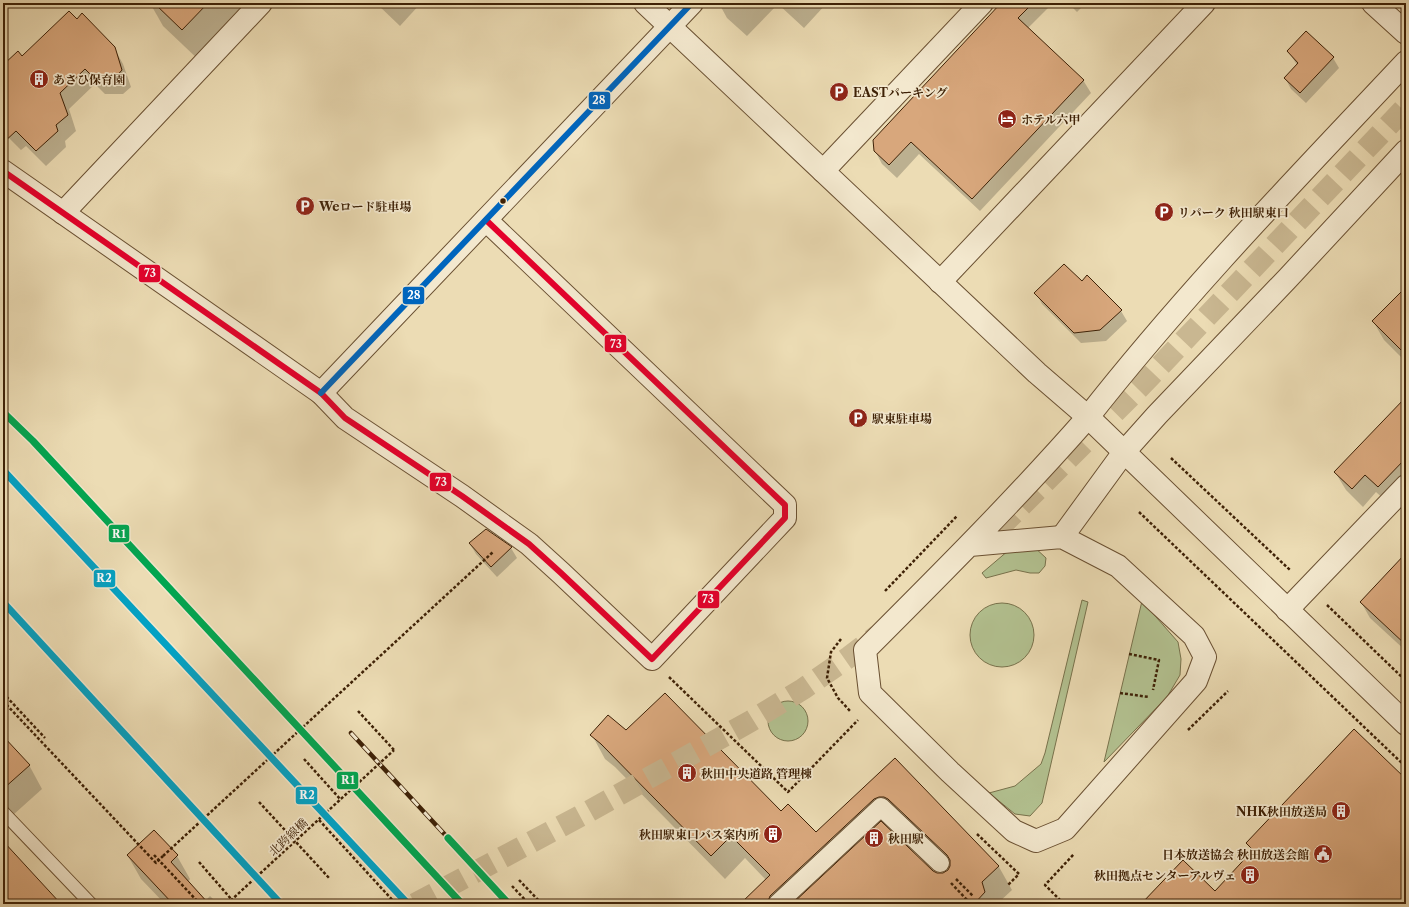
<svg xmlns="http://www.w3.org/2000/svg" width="1409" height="907" font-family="'Libre Caslon Text','Noto Serif JP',serif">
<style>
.green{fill:#b3c291;stroke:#78724c}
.shadow{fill:#0003;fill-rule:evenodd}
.building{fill:#d8a77c;stroke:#3e2106}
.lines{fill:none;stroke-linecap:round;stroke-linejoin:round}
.motorway-tunnel{stroke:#c9b791;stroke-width:22;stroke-dasharray:22 11;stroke-linecap:butt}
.service-casing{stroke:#6a5032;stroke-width:14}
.pedestrian-casing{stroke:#6a5032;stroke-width:20}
.minor-casing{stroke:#6a5032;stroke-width:24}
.tertiary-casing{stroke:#6a5032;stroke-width:24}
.path{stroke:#3e2106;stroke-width:2.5;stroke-dasharray:3 2;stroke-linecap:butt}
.service{stroke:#f3e8ce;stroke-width:12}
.pedestrian{stroke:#f3e8ce;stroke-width:18}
.minor{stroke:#f3e8ce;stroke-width:22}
.tertiary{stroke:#f3e8ce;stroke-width:22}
.rail-casing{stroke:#3e2106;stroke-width:4.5}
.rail{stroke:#f3e8ce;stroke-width:3;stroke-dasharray:9;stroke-linecap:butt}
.path-bridge{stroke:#3e2106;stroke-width:2.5;stroke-dasharray:3 2;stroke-linecap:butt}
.bus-1-casing{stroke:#f3e8ce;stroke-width:9}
.bus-2-casing{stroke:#f3e8ce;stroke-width:9}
.bus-1{stroke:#e4002b;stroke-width:6}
.bus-2{stroke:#0065bd;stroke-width:6}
.rail-1-casing{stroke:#f3e8ce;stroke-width:10}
.rail-2-casing{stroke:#f3e8ce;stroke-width:10}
.rail-1{stroke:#00a651;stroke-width:7}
.rail-2{stroke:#03a2c4;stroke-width:7}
.bus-dot{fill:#3e2106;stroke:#f3e8ce;stroke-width:1.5}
.labels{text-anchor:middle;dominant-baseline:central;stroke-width:3.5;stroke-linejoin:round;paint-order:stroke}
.poi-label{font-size:12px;font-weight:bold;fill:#3e2106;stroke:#f3e8ce;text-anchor:start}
.street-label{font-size:12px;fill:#3e2106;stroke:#f3e8ce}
.line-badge{stroke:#f3e8ce;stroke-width:1.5}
.badge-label{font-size:11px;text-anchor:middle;font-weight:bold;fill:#fff}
</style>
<rect width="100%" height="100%" fill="#ecdcb4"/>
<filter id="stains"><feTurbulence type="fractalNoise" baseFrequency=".005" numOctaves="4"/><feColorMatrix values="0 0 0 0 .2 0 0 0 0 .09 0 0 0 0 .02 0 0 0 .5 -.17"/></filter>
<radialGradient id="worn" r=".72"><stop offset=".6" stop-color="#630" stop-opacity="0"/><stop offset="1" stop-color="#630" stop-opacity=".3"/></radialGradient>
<g class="green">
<path d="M 1033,546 L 1046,558 L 1045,566 L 1039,573 L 1030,573 L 1016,570 L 986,578 L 982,573 L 1009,550 Z"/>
<path d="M 1082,600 L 1088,602 L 1042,803 L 1030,816 L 1015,814 L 989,793 L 1015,786 L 1041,764 L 1045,753 Z"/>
<path d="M 1142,601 L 1178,642 L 1181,659 L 1180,675 L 1167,697 L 1104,762 Z"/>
<circle cx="1002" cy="635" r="32"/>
<circle cx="788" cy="721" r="20"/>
</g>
<g class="shadow">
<path d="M 150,3 L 260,3 L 202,63 L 163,26 Z"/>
<path d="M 376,3 L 421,3 L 400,26 Z"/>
<path d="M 721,3 L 827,3 L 804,28 L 778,4 L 747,36 L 727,18 L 721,7 Z"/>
<path d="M 1003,3 L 1053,3 L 1028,28 L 1083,80 L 1091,93 L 980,211 L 919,154 L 897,178 L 882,164 L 875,151 Z"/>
<path d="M 1068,3 L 1086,3 L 1077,12 Z"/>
<path d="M 77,20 L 114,48 L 123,64 L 131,87 L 123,94 L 105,94 L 95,84 L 69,109 L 76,131 L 65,141 L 66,147 L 46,166 L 26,146 L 21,150 L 7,136 L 3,128 L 3,67 L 22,57 Z"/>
<path d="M 1288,51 L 1333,58 L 1339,68 L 1306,103 L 1291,89 L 1285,78 L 1297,65 Z"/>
<path d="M 1087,277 L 1121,311 L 1127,321 L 1106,341 L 1081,343 L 1042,304 L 1036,293 L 1082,282 Z"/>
<path d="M 1406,288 L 1406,362 L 1384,340 L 1373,321 Z"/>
<path d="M 1406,399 L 1406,487 L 1389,504 L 1376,492 L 1363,507 L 1346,490 L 1335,472 Z"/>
<path d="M 486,530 L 511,548 L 517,558 L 497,577 L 476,554 L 470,544 Z"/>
<path d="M 1406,554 L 1406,651 L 1370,618 L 1361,602 Z"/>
<path d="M 626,732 L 781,813 L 816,833 L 895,760 L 999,867 L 1012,890 L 997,904 L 741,904 L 766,880 L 745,858 L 725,879 L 615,767 L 605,759 L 592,735 ZM 887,823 L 903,823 L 950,868 L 949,871 L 944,874 L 938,874 L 933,872 L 884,826 Z"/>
<path d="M 3,737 L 29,765 L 42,789 L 3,824 Z"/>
<path d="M 128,856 L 177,856 L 190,879 L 188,882 L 205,901 L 210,896 L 218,904 L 165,904 L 141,879 Z"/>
</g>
<g class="building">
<path d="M 154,3 L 208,3 L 182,30 Z"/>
<path d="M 1001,3 L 1033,3 L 1018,18 L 1084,80 L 972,199 L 911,142 L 889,165 L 874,151 L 873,140 Z"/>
<path d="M 69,11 L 77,19 L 82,13 L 115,47 L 122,70 L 114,79 L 95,79 L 85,69 L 60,93 L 68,115 L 56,125 L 58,131 L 36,151 L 16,131 L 3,143 L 3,65 L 18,51 L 22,56 Z"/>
<path d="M 1306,31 L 1334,57 L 1300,93 L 1284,78 L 1298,63 L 1287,51 Z"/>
<path d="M 1064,264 L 1082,281 L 1087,275 L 1122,310 L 1100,330 L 1074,333 L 1034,293 Z"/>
<path d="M 1406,287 L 1406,355 L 1372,321 Z"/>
<path d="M 1406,397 L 1406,458 L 1378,487 L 1365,475 L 1352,489 L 1334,472 Z"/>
<path d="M 486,529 L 512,547 L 491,567 L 469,543 Z"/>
<path d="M 1406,553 L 1406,645 L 1360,602 Z"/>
<path d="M 665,693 L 781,811 L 788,804 L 816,832 L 895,758 L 999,866 L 982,882 L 985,892 L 974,904 L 792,904 L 881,821 L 933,871 L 937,873 L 943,873 L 948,870 L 950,866 L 950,860 L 947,855 L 888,799 L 884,797 L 879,797 L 874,799 L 770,896 L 767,904 L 740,904 L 770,875 L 731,836 L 711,856 L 601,744 L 590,735 L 608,715 L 626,730 Z"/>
<path d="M 1354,729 L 1406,779 L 1406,904 L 1141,904 L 1183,860 L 1215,891 L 1253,850 L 1246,843 Z"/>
<path d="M 3,736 L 30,765 L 3,789 Z"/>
<path d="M 154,830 L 178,855 L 171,862 L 209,904 L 173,904 L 127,855 Z"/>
<path d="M 3,841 L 61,904 L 3,904 Z"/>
</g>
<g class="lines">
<g class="motorway-tunnel">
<path d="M 998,529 L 1139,388 L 1406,107"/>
<path d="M 415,904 L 584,814 L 751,721 L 803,689 L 849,657 L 878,635"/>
</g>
<defs>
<path id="service" d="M 3,812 L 91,904"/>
<path id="pedestrian" d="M 777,904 L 881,807 L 940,863"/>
<g id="minor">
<path d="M 3,171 L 321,393 L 345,418 L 462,496 L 529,544 L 561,573 L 652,659 L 785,518 L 785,505 L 486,220"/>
<path d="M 823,171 L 982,3"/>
<path d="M 63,213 L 261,3"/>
<path d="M 940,282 L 1204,3"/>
<path d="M 321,393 L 692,3"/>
<path d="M 1062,537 L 1124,452"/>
<path d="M 970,545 L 1062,537 L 1118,566 L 1194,636 L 1205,657 L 1196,681 L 1065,829 L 1036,841 L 1014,831 L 950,772 L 870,693 L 865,650 C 941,574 1017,498 1088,417"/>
<path d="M 1287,610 L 1406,486"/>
</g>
<g id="tertiary">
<path d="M 645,3 L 930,272 L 1037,373 L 1088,417 L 1406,724"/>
<path d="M 1373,3 L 1406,33"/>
<path d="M 1088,417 C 1186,292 1297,178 1406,62"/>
<path d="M 1124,452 L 1157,415 L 1288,278 L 1406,151"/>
</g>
</defs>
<use href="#service" class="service-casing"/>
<use href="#pedestrian" class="pedestrian-casing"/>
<use href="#minor" class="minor-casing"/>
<use href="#tertiary" class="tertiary-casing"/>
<g class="path">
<path d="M 1171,458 L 1290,570"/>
<path d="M 1139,512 L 1406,767"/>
<path d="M 885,591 L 957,516"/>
<path d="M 1327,605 L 1406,681"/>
<path d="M 841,639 L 831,652 L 827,678 L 838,698 L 851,712"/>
<path d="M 1129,654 L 1159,660 L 1153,690"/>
<path d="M 669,677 L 788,792 L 858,720"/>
<path d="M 3,693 L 45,738"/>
<path d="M 1120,693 L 1149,697"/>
<path d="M 3,701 L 156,863 L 163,856"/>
<path d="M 358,711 L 394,750"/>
<path d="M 1188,730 L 1228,691"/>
<path d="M 304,759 L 341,800"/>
<path d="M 259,802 L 330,879"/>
<path d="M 319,820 L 396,904"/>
<path d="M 977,834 L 1019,874 L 1008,885"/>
<path d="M 199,862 L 232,900"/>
<path d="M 956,879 L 973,896"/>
<path d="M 519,880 L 542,904"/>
<path d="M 951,883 L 969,902"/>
<path d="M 512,886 L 529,904"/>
<path d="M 1064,904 L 1045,885 L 1074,854"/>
</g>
<use href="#service" class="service"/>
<use href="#pedestrian" class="pedestrian"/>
<use href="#minor" class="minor"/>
<use href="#tertiary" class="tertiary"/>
<defs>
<g id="rail">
<path d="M 3,412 L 33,441 L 462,904"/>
<path d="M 3,470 L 408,904"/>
<path d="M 3,602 L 281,904"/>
<path d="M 351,733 L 509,904"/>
</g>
</defs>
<use href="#rail" class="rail-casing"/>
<use href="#rail" class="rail"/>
<g class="path-bridge">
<path d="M 154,855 L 200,904"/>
<path d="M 163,856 L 493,552"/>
<path d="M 227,904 L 394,750"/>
</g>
<defs>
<path id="bus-1" d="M 3,171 L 321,393 L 345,418 L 462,496 L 529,544 L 561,573 L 652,659 L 785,518 L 785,505 L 486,220"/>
<path id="bus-2" d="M 321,393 L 692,3"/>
</defs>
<use href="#bus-1" class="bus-1-casing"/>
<use href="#bus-2" class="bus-2-casing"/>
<use href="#bus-1" class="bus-1"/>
<use href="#bus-2" class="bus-2"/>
<defs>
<g id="rail-1">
<path d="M 3,412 L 33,441 L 462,904"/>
<path d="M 448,838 L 509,904"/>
</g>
<g id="rail-2">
<path d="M 3,470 L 408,904"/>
<path d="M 3,602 L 281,904"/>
</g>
</defs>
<use href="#rail-1" class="rail-1-casing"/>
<use href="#rail-2" class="rail-2-casing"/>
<use href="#rail-1" class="rail-1"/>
<use href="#rail-2" class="rail-2"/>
</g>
<defs>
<symbol id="building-disc" viewBox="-11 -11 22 22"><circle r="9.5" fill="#8f2418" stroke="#f3e8ce"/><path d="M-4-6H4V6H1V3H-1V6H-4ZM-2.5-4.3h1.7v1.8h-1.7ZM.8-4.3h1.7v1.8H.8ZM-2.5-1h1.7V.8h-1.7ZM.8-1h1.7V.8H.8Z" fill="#fff"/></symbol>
<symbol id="parking-disc" viewBox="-11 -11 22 22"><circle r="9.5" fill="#8f2418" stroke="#f3e8ce"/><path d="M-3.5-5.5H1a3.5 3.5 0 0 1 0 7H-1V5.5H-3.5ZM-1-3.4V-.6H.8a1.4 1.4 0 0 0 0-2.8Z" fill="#fff"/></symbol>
<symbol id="hotel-disc" viewBox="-11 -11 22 22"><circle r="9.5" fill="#8f2418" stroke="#f3e8ce"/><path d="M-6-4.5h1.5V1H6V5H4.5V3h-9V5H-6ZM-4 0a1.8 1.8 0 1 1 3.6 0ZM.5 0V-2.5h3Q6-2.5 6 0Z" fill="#fff"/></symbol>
<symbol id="civic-disc" viewBox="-11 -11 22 22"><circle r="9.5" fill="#8f2418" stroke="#f3e8ce"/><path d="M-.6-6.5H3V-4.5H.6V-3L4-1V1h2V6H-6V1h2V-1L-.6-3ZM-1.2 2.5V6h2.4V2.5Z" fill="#fff"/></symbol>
</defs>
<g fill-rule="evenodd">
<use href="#building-disc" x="28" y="68" width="22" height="22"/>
<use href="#parking-disc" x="828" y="81" width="22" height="22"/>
<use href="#hotel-disc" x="996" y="108" width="22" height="22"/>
<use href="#parking-disc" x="294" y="195" width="22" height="22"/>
<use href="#parking-disc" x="1153" y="201" width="22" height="22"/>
<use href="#parking-disc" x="847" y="407" width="22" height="22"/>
<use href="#building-disc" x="676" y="762" width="22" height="22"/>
<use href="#building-disc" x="1330" y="800" width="22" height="22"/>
<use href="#building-disc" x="762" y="823" width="22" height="22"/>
<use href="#building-disc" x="863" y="827" width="22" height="22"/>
<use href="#civic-disc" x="1312" y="843" width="22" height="22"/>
<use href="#building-disc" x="1239" y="864" width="22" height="22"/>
</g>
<circle class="bus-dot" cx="503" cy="201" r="3.5"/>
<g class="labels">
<g class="poi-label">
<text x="53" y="79">あさひ保育園</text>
<text x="853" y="92">EASTパーキング</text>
<text x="1021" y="119">ホテル六甲</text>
<text x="319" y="206">Weロード駐車場</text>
<text x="1178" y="212">リパーク 秋田駅東口</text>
<text x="872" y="418">駅東駐車場</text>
<text x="701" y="773">秋田中央道路 管理棟</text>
<text x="1327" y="811" text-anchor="end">NHK秋田放送局</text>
<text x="759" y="834" text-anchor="end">秋田駅東口バス案内所</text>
<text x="888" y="838">秋田駅</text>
<text x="1309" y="854" text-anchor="end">日本放送協会 秋田放送会館</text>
<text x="1236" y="875" text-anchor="end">秋田拠点センターアルヴェ</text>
</g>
<g class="street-label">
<text transform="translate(288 837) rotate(-43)">北跨線橋</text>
</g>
</g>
<g class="line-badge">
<rect x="588" y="91" width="23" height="19" rx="4" fill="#0065bd"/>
<rect x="138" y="264" width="23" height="19" rx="4" fill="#e4002b"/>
<rect x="402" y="286" width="23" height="19" rx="4" fill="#0065bd"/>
<rect x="604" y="334" width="23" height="19" rx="4" fill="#e4002b"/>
<rect x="429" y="472" width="23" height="20" rx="4" fill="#e4002b"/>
<rect x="108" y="524" width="22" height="19" rx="4" fill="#00a651"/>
<rect x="93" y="569" width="23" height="19" rx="4" fill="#03a2c4"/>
<rect x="697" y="590" width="23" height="19" rx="4" fill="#e4002b"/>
<rect x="336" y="771" width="23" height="19" rx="4" fill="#00a651"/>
<rect x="295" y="786" width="23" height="19" rx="4" fill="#03a2c4"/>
</g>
<g class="badge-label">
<text x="599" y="104">28</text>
<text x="150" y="277">73</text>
<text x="414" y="299">28</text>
<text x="616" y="348">73</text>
<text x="441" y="486">73</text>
<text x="119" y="538">R1</text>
<text x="104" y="582">R2</text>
<text x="708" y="603">73</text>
<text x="348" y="784">R1</text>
<text x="307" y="799">R2</text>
</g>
<rect width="1409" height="907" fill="none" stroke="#ecdcb4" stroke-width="16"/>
<rect x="4" y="4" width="1401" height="899" fill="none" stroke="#3e2106" stroke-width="2"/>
<rect x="8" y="8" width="1393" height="891" fill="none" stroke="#3e2106"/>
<rect width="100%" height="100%" filter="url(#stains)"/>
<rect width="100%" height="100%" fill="url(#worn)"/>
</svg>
